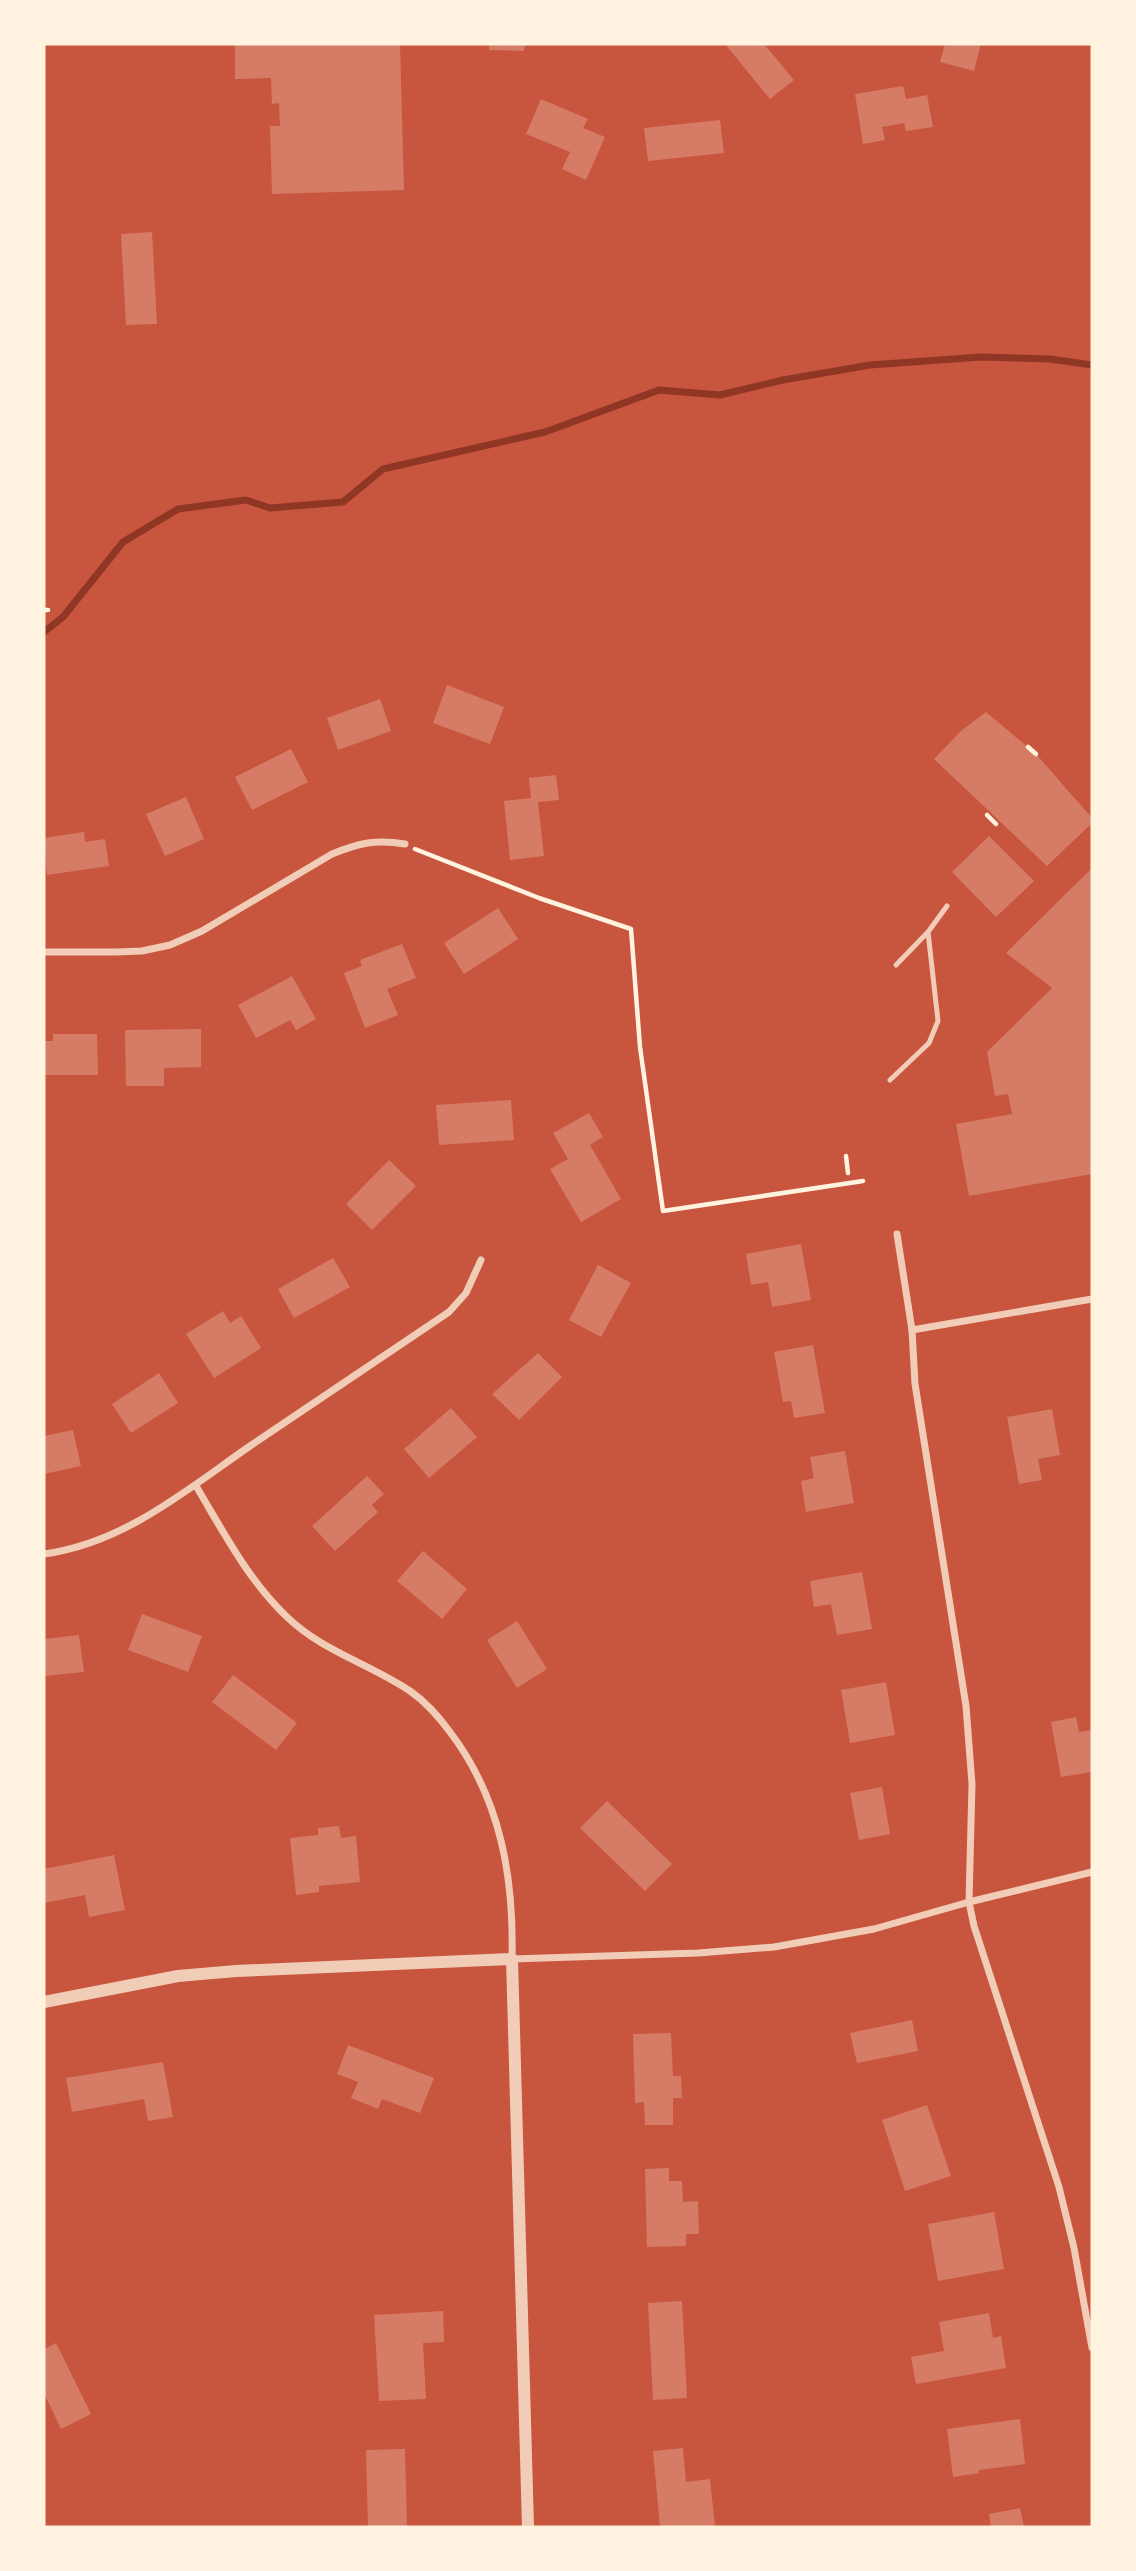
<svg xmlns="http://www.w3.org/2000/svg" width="1136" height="2571" font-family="Cabin,sans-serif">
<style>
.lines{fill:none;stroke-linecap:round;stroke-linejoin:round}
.stream{stroke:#8f3625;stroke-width:7}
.building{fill:#d67c66}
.path{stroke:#fff3e0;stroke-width:4.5}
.service{stroke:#f1ccb7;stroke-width:5}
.minor{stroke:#f1ccb7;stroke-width:7}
.tertiary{stroke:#f1ccb7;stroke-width:12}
</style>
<rect width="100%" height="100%" fill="#c8553d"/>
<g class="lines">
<path class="stream" d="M 44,632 L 63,617 L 123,542 L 178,509 L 246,500 L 270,508 L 343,502 L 383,469 L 545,432 L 659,390 L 720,395 L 783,380 L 870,365 L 981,357 L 1050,359 L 1092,365"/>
</g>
<g class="building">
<path d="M 235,44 L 400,44 L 404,190 L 272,194 L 270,126 L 280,126 L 279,103 L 272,104 L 271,78 L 235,79 Z"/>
<path d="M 489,44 L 525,44 L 524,51 L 489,50 Z"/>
<path d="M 725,44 L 764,44 L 794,80 L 770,99 Z"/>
<path d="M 945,44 L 981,44 L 974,71 L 940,62 Z"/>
<path d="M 903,86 L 906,99 L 927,95 L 933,127 L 906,131 L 904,123 L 882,127 L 885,140 L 863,144 L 855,94 Z"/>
<path d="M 541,99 L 588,119 L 583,128 L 605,137 L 586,180 L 562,169 L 570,152 L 526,134 Z"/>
<path d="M 720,120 L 724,153 L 648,161 L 644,128 Z"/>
<path d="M 152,232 L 157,324 L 126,325 L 121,234 Z"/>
<path d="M 447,685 L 504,707 L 490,744 L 433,723 Z"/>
<path d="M 380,699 L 391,731 L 338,750 L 327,718 Z"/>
<path d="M 986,712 L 1036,754 L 1092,818 L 1092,823 L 1047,866 L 934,759 L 961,731 Z"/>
<path d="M 291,749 L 308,782 L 252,810 L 235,777 Z"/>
<path d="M 556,775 L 559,800 L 538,802 L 544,856 L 510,860 L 504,801 L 531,798 L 529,778 Z"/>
<path d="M 186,797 L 204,839 L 165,856 L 146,814 Z"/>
<path d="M 84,832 L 85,842 L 105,839 L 109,866 L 47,875 L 44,838 Z"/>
<path d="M 989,836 L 1034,881 L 996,917 L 952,872 Z"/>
<path d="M 1092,868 L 1092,1174 L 969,1196 L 956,1124 L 1012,1114 L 1008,1094 L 995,1096 L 987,1052 L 1052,988 L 1006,953 Z"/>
<path d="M 498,908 L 518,939 L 464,974 L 444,943 Z"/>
<path d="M 402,944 L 416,978 L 387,989 L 398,1015 L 365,1028 L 344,973 L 362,966 L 360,960 Z"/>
<path d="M 292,976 L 316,1019 L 296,1030 L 290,1020 L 256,1038 L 238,1005 Z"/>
<path d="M 201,1029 L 201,1067 L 164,1068 L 164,1086 L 126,1086 L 125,1030 Z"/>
<path d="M 53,1034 L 97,1034 L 98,1075 L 44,1075 L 44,1041 L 53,1041 Z"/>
<path d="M 511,1100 L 514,1140 L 439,1145 L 436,1105 Z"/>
<path d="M 589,1113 L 603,1137 L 590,1145 L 621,1199 L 581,1222 L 550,1169 L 568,1159 L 553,1133 Z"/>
<path d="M 389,1160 L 416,1186 L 372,1230 L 346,1204 Z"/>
<path d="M 801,1244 L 811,1300 L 772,1307 L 768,1282 L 751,1285 L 746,1254 Z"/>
<path d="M 333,1258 L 350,1287 L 294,1318 L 278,1289 Z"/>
<path d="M 598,1265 L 631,1283 L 601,1337 L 569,1320 Z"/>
<path d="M 223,1311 L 230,1323 L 241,1316 L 261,1348 L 214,1378 L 186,1334 Z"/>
<path d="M 813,1345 L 825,1413 L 794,1418 L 791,1401 L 783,1402 L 774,1352 Z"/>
<path d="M 538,1353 L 562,1377 L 519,1420 L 492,1394 Z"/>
<path d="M 159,1373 L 178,1403 L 131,1433 L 112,1404 Z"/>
<path d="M 451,1408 L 477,1437 L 429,1478 L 404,1449 Z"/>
<path d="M 1052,1409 L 1060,1455 L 1038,1459 L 1042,1480 L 1019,1484 L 1007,1417 Z"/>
<path d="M 73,1430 L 81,1466 L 44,1474 L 44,1436 Z"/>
<path d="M 845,1451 L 854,1503 L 806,1512 L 801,1481 L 814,1478 L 810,1457 Z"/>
<path d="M 367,1476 L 384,1494 L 372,1505 L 378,1512 L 335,1551 L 312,1526 Z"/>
<path d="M 423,1551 L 467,1589 L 442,1619 L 397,1581 Z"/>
<path d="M 862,1572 L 872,1629 L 837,1635 L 831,1604 L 814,1607 L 810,1581 Z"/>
<path d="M 142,1614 L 202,1636 L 188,1672 L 128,1650 Z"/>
<path d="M 517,1621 L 547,1669 L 517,1688 L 487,1640 Z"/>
<path d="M 79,1635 L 84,1672 L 44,1676 L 44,1639 Z"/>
<path d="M 233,1675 L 297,1723 L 276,1750 L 212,1702 Z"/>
<path d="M 886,1682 L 895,1735 L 850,1743 L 841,1690 Z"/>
<path d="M 1076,1717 L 1079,1732 L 1092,1730 L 1092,1772 L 1061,1777 L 1051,1722 Z"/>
<path d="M 882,1787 L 890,1834 L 859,1840 L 850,1793 Z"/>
<path d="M 607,1801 L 672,1864 L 645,1891 L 580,1828 Z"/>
<path d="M 339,1826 L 341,1838 L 356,1836 L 360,1882 L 319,1886 L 319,1892 L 296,1895 L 290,1838 L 318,1835 L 318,1828 Z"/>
<path d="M 114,1855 L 125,1910 L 89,1917 L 85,1895 L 44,1903 L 44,1869 Z"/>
<path d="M 912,2020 L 918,2051 L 857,2063 L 850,2033 Z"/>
<path d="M 671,2033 L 673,2076 L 681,2076 L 682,2098 L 673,2098 L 673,2125 L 645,2125 L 644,2102 L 635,2103 L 633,2034 Z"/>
<path d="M 348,2045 L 434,2078 L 420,2113 L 382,2099 L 378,2109 L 351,2098 L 358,2082 L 337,2074 Z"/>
<path d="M 163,2062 L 173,2117 L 148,2121 L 144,2099 L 72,2112 L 66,2078 Z"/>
<path d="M 927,2105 L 951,2176 L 905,2191 L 882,2120 Z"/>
<path d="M 669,2168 L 669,2181 L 682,2181 L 683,2202 L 698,2201 L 699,2234 L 686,2234 L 686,2246 L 647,2247 L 645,2169 Z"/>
<path d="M 994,2212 L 1004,2269 L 938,2281 L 928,2224 Z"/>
<path d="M 682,2301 L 687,2398 L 653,2400 L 648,2303 Z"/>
<path d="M 443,2311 L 444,2342 L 423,2343 L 426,2399 L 379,2401 L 374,2315 Z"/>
<path d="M 989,2313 L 993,2338 L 1001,2336 L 1006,2368 L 916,2384 L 911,2357 L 944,2351 L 939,2322 Z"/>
<path d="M 56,2343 L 91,2414 L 61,2429 L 44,2393 L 44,2349 Z"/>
<path d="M 1020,2419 L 1025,2464 L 979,2470 L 979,2473 L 953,2477 L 947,2429 Z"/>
<path d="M 683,2448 L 686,2482 L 710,2479 L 715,2527 L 660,2527 L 653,2451 Z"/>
<path d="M 405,2449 L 407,2527 L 368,2527 L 366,2450 Z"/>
<path d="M 1020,2508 L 1024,2527 L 991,2527 L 989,2514 Z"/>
</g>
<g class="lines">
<g class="path">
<path d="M 44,610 L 48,610"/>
<path d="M 1028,747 L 1036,754"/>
<path d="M 987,815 L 996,824"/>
<path d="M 415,849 L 539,898 L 631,929 L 640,1047 L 663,1211 L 863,1181"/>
<path d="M 846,1156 L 848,1173"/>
</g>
<g class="service">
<path d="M 896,965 L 928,932"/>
<path d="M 890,1080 L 929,1043 L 938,1021 L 928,932 L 947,906"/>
</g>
<g class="minor">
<path d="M 44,952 L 116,952 L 142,951 L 170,945 L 202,931 L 332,854 C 359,843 376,839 405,844"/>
<path d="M 897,1234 L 912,1330 L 915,1384 L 966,1706 L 972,1784 L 969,1902 L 974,1926 L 1059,2187 L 1074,2248 L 1092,2348"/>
<path d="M 912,1330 L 1092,1299"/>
<path d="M 196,1486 C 223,1531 248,1580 287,1617 C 322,1651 370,1664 410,1691 C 426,1702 439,1717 450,1732 C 501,1799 514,1878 512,1959 L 698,1953 L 774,1947 L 874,1929 L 969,1902 L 1092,1872"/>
<path d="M 44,1554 C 124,1543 185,1491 250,1446 C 316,1401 383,1357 449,1312 L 466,1293 L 481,1260"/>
</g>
<path class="tertiary" d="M 44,2002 L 178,1976 L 236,1971 L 512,1959 L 528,2527"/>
</g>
<rect width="1136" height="2571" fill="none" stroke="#fff3e0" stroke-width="91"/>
</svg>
